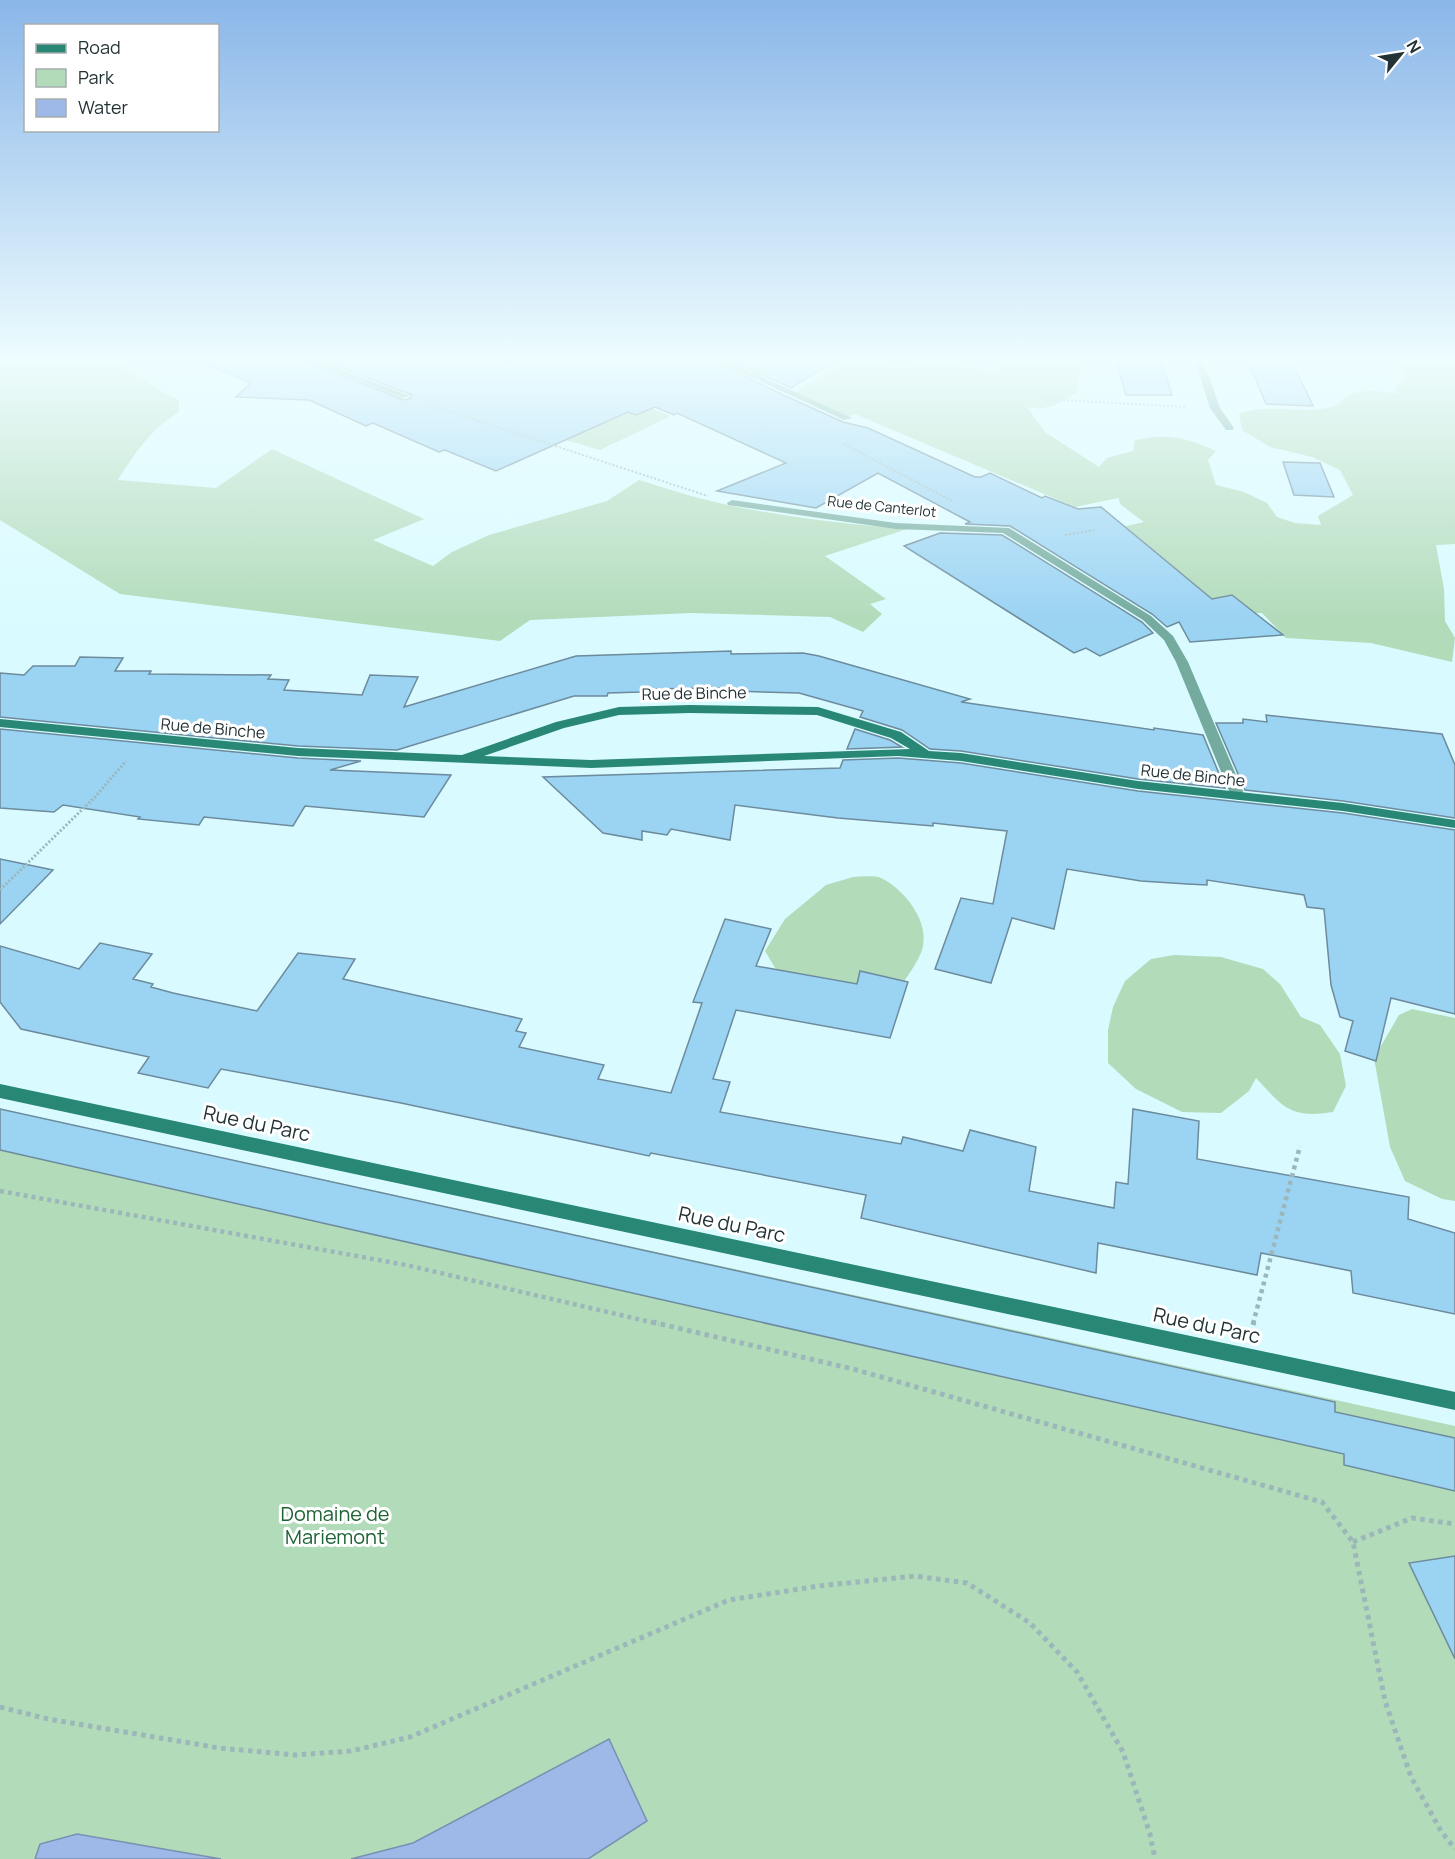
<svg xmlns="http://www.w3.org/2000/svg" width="1455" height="1859" font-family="Manrope,sans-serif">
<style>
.green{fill:#b2dbba}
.water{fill:#9eb9e7;stroke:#7990b2;stroke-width:1.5}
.building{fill:#9bd3f3;stroke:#6c8b9d;stroke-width:1.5}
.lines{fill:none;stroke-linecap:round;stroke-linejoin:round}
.path-far3{stroke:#9bb7ba;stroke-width:2;stroke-dasharray:2 2;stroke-linecap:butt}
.path-far2{stroke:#9bb7ba;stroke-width:3;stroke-dasharray:2 2;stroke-linecap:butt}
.path-far1{stroke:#9bb7ba;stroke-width:4.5;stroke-dasharray:4 4;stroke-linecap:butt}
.path{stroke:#9bb7ba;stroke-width:5;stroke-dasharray:4.5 4.5;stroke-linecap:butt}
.lane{fill:#75ab9e;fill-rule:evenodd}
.street{fill:#75ab9e;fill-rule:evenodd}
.secondary{fill:#298776;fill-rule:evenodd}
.labels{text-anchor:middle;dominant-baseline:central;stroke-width:6;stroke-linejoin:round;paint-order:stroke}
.far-street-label{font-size:14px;fill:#223235;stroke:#fff}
.street-label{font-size:16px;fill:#223235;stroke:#fff}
.near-street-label{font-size:20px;fill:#223235;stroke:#fff}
.near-park-label{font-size:20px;fill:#1d6334;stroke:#fff}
</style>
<rect width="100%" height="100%" fill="#d9fbff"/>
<g class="green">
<path d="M 0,361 L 116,361 L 164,393 L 179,400 L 179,412 C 153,427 133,455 118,480 L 216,488 L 272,449 L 424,519 L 373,540 L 433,566 L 452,552 L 489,535 L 607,501 L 639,480 C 665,488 692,497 719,503 C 781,517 844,524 907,529 L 825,556 L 886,599 L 870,604 L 882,614 L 863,632 L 830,617 L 691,613 L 530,620 L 500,641 L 120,594 L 0,520 Z"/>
<path d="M 1008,361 L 1083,361 L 1076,393 C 1056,404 1050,411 1027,407 L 1045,432 L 1099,467 L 1107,458 L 1133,451 L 1135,440 C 1166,433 1187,437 1216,451 L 1208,460 L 1216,485 L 1244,492 L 1267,503 L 1277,517 L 1295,523 L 1321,525 L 1318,516 L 1353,495 L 1340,470 L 1312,457 L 1270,447 L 1242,430 L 1239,414 C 1267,403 1298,414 1327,408 C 1337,407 1343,398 1351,394 C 1365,389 1384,391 1398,394 L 1395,388 L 1406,377 L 1402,361 L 1455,361 L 1455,544 L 1436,545 L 1444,589 L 1445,621 L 1455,638 L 1452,662 L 1371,643 L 1286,638 L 1262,613 L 1232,614 L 1156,558 L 1078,537 L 1144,522 L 1121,505 L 1118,498 L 1075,507 L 855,414 L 847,418 L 792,394 L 838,366 L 916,368 L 916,363 L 997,370 Z"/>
<path d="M 634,402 L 671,416 L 600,450 L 562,439 Z"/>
<path d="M 853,877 C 861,877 873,875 881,878 C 904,889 931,922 922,950 C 918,962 908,975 901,986 L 866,996 L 778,973 L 765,951 L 785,919 L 802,905 L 826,885 Z"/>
<path d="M 1174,955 L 1221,957 L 1263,969 L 1280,984 L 1301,1017 L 1320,1025 L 1340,1054 L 1346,1086 L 1333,1112 C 1290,1119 1283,1107 1256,1078 L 1249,1091 L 1221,1113 L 1182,1112 L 1136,1089 L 1108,1063 L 1108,1030 L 1113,1007 L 1125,981 L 1151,959 Z"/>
<path d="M 1412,1009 L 1455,1018 L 1455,1201 L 1442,1199 L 1405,1181 L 1390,1147 L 1374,1058 L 1399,1015 Z"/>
<path d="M 0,1109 L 1455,1426 L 1455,1859 L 0,1859 Z"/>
</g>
<g class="water">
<path d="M 609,1739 L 647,1821 L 588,1859 L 351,1859 L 413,1843 Z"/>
<path d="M 77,1834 L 221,1859 L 35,1859 L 40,1844 Z"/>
</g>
<g class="building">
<path d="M 200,361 L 307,361 L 403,400 L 411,398 L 412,395 L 325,361 L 715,361 L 781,394 L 843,422 L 868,428 L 975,477 L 981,477 L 990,473 L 1042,498 L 1045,496 L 1078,509 L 1101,507 L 1212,599 L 1232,595 L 1283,635 L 1190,642 L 1179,622 L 1167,627 L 1152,614 L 1010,526 L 965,524 L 970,522 L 878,473 L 816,508 L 717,491 L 786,463 L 677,413 L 674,415 L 655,407 L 636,415 L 628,412 L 496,471 L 445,450 L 439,452 L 373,423 L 366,426 L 309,400 L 236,397 L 251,383 Z"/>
<path d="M 732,361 L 835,361 L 791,388 Z"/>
<path d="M 1116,361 L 1161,361 L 1172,395 L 1126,395 Z"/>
<path d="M 1248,361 L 1292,361 L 1313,406 L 1266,404 Z"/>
<path d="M 1283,462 L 1320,463 L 1334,497 L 1294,495 Z"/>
<path d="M 940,533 L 1002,535 L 1142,622 L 1153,633 L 1100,656 L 1086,648 L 1074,653 L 904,546 Z"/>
<path d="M 731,651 L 731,654 L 803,653 L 819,656 L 970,699 L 961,702 L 1154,730 L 1154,728 L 1203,735 L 1225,788 L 1138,779 L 961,751 L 930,749 L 902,730 L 860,717 L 863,711 L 799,693 L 732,691 L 732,688 L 641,689 L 641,692 L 608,693 L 607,696 L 574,696 L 397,750 L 298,746 L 0,717 L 0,673 L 24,675 L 33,666 L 75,666 L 80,657 L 123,658 L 115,671 L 151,671 L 149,674 L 271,675 L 268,679 L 289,680 L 284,690 L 362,695 L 370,675 L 418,677 L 404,707 L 576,656 Z"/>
<path d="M 1266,715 L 1442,734 L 1455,765 L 1455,818 L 1343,801 L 1245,790 L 1216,723 L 1243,723 L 1243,719 L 1267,722 Z"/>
<path d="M 0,729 L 298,758 L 361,761 L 330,770 L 451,775 L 424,817 L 305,806 L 293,826 L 204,817 L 199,825 L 138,819 L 140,817 L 63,805 L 54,812 L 0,808 Z"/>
<path d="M 855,729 L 890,740 L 902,747 L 847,749 Z"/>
<path d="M 898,758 L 961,763 L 1138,791 L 1343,813 L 1455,830 L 1455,1014 L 1391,998 L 1376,1061 L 1345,1051 L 1353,1021 L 1340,1017 L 1331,985 L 1324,909 L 1307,907 L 1304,895 L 1207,880 L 1207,885 L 1187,884 L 1141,881 L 1067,869 L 1054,929 L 1012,918 L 991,983 L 935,969 L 961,898 L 993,904 L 1007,831 L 933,823 L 933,826 L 838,818 L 735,805 L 730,840 L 671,829 L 667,835 L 642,831 L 642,840 L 603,833 L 543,777 L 840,768 L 843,760 Z"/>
<path d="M 0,859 L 53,870 L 0,924 Z"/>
<path d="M 725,919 L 771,929 L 756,966 L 857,984 L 860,971 L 908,982 L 890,1038 L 736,1010 L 713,1079 L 730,1082 L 720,1112 L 901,1144 L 903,1137 L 963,1151 L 970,1130 L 1036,1147 L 1029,1191 L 1114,1208 L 1116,1182 L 1128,1184 L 1133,1109 L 1199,1121 L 1197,1159 L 1409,1197 L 1408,1219 L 1455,1233 L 1455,1314 L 1353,1293 L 1351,1271 L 1261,1253 L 1257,1275 L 1098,1243 L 1096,1273 L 861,1218 L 866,1195 L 651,1153 L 649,1156 L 401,1103 L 221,1069 L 208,1088 L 138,1073 L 149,1057 L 21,1029 L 0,1002 L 0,946 L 79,969 L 100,943 L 152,954 L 133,979 L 153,984 L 151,987 L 173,993 L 257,1011 L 298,953 L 355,959 L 343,979 L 522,1019 L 516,1031 L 526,1033 L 519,1047 L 604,1065 L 598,1079 L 671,1093 L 702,1003 L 693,1002 Z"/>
<path d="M 0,1109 L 1335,1402 L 1335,1412 L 1455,1438 L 1455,1491 L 1344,1465 L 1344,1454 L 0,1150 Z"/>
<path d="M 1455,1556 L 1455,1659 L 1409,1563 Z"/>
</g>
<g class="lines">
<g class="path-far3">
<path d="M 1043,399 L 1186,407"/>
<path d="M 430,405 L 708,496"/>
<path d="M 844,444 L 954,502"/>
<path d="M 1065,535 L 1094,530"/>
</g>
<path class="path-far2" d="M 0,890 L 95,797 L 126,761"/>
<g class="path-far1">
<path d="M 0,1191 L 406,1265 L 659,1324"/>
<path d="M 1253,1324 L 1300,1146"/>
</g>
<g class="path">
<path d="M 652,1322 L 853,1369 L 1322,1502 L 1353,1542 L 1385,1701 L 1411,1777 L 1441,1831 L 1455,1849"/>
<path d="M 1253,1325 L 1254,1322"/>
<path d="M 1353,1542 L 1412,1518 L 1455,1524"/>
<path d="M 0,1707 L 48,1719 L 219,1748 L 296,1755 L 351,1751 L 410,1737 L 729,1600 L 819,1586 L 915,1576 L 967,1583 L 1030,1623 L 1077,1672 L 1123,1752 L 1150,1834 L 1155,1859"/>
</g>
<g class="lane">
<path d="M 717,361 L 727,361 L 852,418 L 844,420 Z"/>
<path d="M 732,500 L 896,523 L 1009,528 L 1151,616 L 1173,636 L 1188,662 L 1245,796 L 1238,800 L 1231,796 L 1176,662 L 1164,640 L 1143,620 L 1003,533 L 896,529 L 728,505 L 727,503 Z"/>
</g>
<g class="street">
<path d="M 309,361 L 320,361 L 410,396 L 402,398 Z"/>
<path d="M 1195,361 L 1203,361 L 1220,408 L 1234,428 L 1232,430 L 1226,430 L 1210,408 Z"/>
</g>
<g class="secondary">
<path d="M 690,705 L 818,707 L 901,732 L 929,751 L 961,753 L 1138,781 L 1343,803 L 1455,820 L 1455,828 L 1343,811 L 1138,789 L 961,761 L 898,756 L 591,768 L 298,756 L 0,727 L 0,719 L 298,748 L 462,755 L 556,722 L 619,707 ZM 690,713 L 817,715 L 891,738 L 910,749 L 591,760 L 484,756 L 564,728 L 619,715 Z"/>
<path d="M 0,1084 L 1455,1392 L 1455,1410 L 0,1098 Z"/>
</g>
</g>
<linearGradient id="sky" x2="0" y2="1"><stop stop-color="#8ab6e8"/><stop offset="0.58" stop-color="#eefdff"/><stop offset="1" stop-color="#eefdff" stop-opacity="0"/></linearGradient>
<rect width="1455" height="621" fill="url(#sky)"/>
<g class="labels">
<g class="far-street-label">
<text transform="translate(882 506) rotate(6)">Rue de Canterlot</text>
</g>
<g class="street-label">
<text transform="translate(694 693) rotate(-1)">Rue de Binche</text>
<text transform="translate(213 728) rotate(5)">Rue de Binche</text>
<text transform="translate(1193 775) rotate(6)">Rue de Binche</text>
</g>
<g class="near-street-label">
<text transform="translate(257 1123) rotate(12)">Rue du Parc</text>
<text transform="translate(732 1224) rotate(12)">Rue du Parc</text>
<text transform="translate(1207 1325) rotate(12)">Rue du Parc</text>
</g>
<g class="near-park-label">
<text x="335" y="1513">Domaine de<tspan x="335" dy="23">Mariemont</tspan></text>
</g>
</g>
<rect x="24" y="24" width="195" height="108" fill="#ffffff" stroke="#a7adae" stroke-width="1.5"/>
<rect x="36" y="44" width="30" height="9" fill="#298776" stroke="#a7adae" stroke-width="1.5"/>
<text x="78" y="54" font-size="18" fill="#223235">Road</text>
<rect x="36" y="69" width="30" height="18" fill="#b2dbba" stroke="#a7adae" stroke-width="1.5"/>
<text x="78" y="84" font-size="18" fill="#223235">Park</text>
<rect x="36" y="99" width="30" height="18" fill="#9eb9e7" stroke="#a7adae" stroke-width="1.5"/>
<text x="78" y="114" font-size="18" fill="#223235">Water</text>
<g transform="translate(1401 54) rotate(60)" stroke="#ffffff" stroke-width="4.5" paint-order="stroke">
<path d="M0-4.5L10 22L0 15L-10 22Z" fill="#223235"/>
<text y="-9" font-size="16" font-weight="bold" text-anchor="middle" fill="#223235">N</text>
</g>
</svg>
